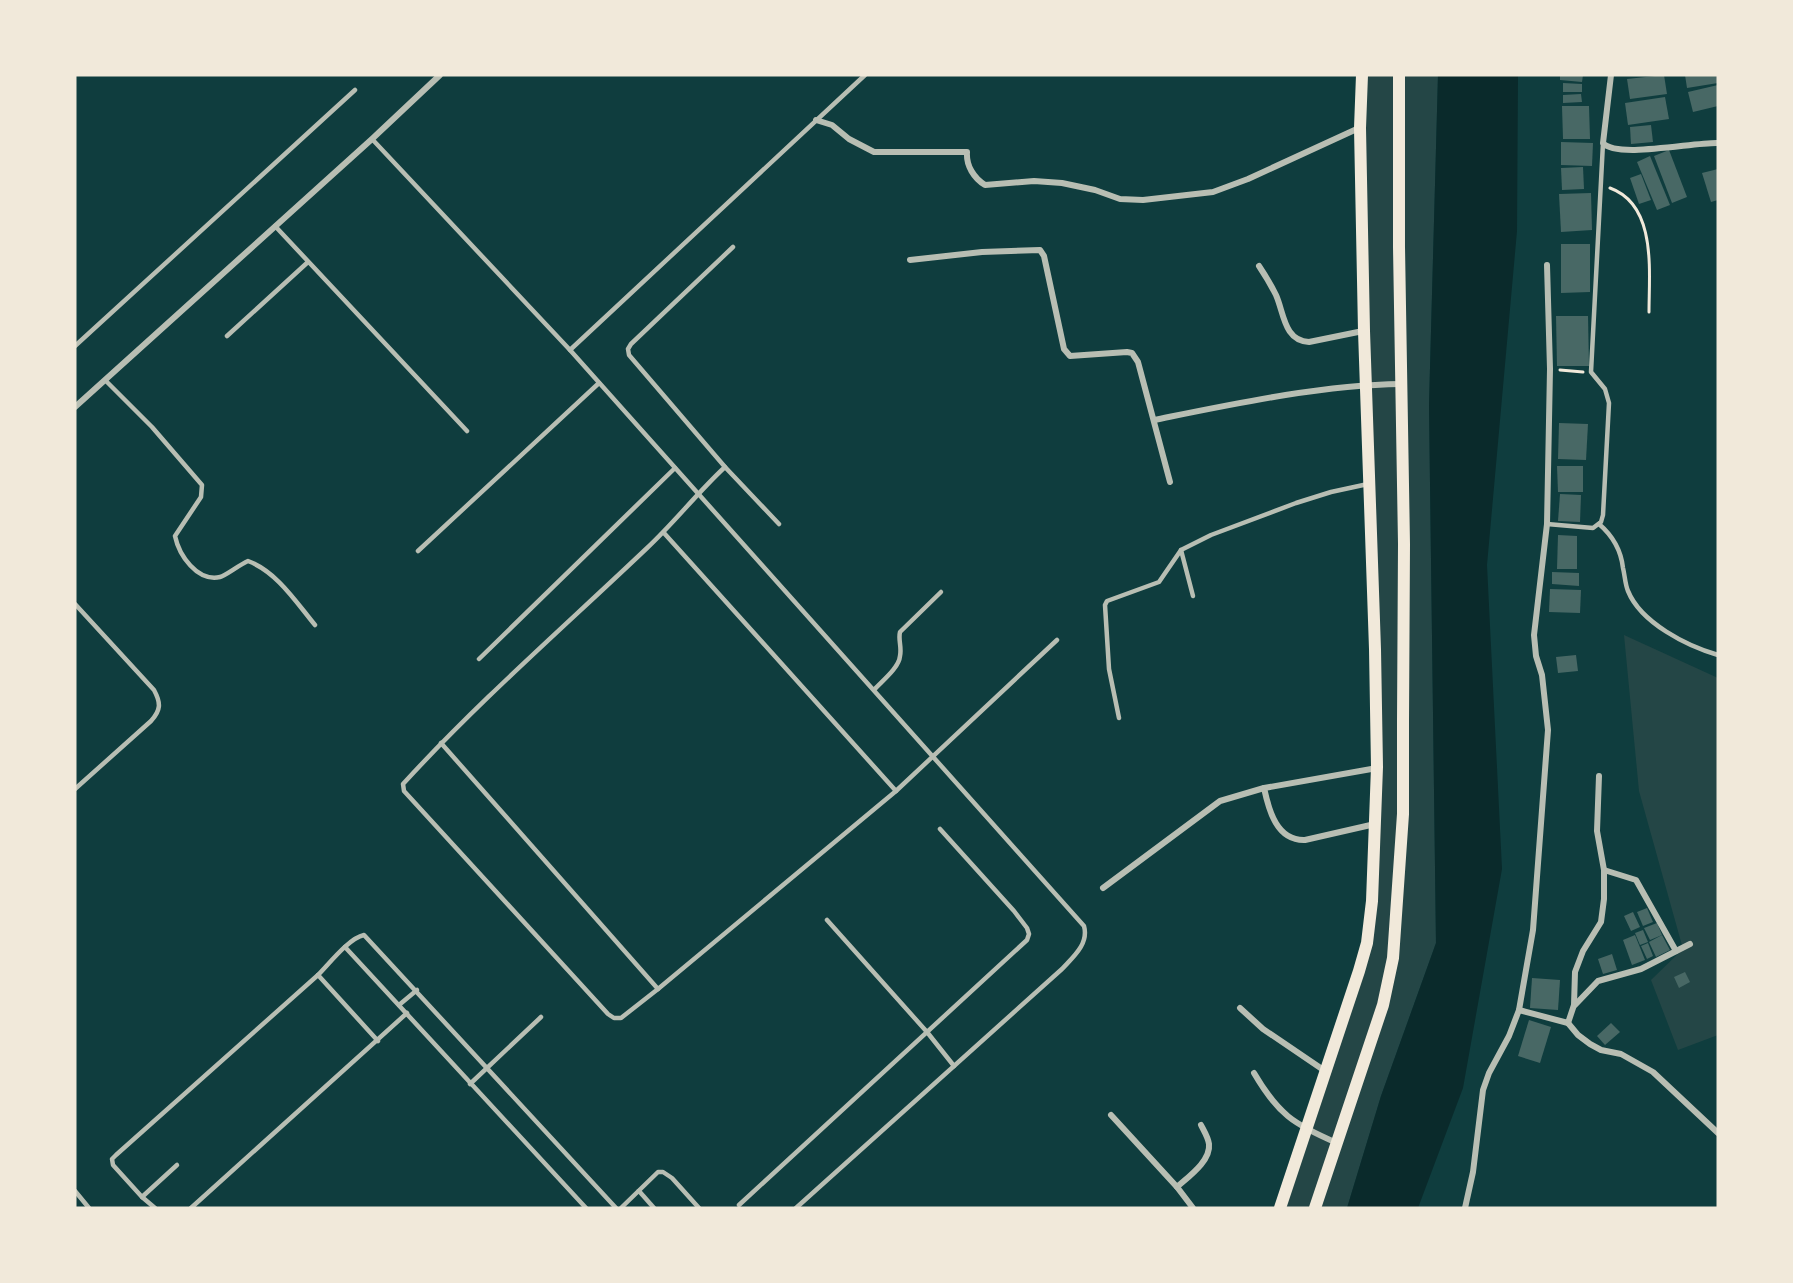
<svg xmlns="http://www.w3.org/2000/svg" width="1793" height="1283" font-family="Cabin,sans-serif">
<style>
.green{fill:#244646}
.water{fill:#0a2a2b}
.building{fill:#486865}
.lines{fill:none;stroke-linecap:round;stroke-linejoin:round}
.path{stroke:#f1e9da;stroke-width:3}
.service{stroke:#b8beb3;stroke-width:4.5}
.minor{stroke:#b8beb3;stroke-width:6}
.secondary{stroke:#f1e9da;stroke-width:12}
</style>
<rect width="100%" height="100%" fill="#0f3d3e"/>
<g class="green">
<path d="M 1362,75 L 1438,75 L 1429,405 L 1436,943 L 1381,1096 L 1347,1208 L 1280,1208 L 1359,971 L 1376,816 Z"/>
<path d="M 1624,635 L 1718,678 L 1718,1035 L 1678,1050 L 1651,980 L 1683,949 L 1639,791 Z"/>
</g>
<path class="water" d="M 1438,75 L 1518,75 L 1517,231 L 1487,565 L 1502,869 L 1463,1088 L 1418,1208 L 1347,1208 L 1381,1096 L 1436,943 L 1429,405 Z"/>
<g class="building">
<path d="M 1560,75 L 1583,75 L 1582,82 L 1560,80 Z"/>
<path d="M 1664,75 L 1667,94 L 1630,99 L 1627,79 Z"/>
<path d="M 1685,75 L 1718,75 L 1718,83 L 1687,88 Z"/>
<path d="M 1563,83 L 1582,84 L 1582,92 L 1563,92 Z"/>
<path d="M 1718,85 L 1718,106 L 1693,112 L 1688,92 Z"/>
<path d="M 1581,94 L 1582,102 L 1563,103 L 1563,95 Z"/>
<path d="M 1665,97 L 1669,119 L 1628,125 L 1625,103 Z"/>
<path d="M 1562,106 L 1589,106 L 1590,139 L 1563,139 Z"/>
<path d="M 1651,125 L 1653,142 L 1631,144 L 1630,127 Z"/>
<path d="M 1561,142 L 1593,143 L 1592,166 L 1561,165 Z"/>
<path d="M 1669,150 L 1687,197 L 1672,203 L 1654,156 Z"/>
<path d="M 1650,156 L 1670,205 L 1657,210 L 1637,162 Z"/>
<path d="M 1583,167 L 1584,189 L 1562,190 L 1561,168 Z"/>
<path d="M 1718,169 L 1718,200 L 1711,202 L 1702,173 Z"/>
<path d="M 1641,174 L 1651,200 L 1639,204 L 1630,178 Z"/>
<path d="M 1591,193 L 1592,230 L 1561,232 L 1559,194 Z"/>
<path d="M 1561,244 L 1590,244 L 1590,292 L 1561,293 Z"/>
<path d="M 1556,316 L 1588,316 L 1589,366 L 1557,366 Z"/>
<path d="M 1559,423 L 1588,424 L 1586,460 L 1558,459 Z"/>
<path d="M 1557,466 L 1583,466 L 1583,492 L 1558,492 Z"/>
<path d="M 1560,494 L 1581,495 L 1580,522 L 1558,521 Z"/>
<path d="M 1558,535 L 1577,536 L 1577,569 L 1557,569 Z"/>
<path d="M 1552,572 L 1579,573 L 1579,586 L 1552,584 Z"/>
<path d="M 1550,589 L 1581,590 L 1580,613 L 1549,612 Z"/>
<path d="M 1576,655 L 1578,671 L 1558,673 L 1556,657 Z"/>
<path d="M 1647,908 L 1653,922 L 1643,926 L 1637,912 Z"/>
<path d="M 1633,912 L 1640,927 L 1631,931 L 1624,916 Z"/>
<path d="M 1657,923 L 1662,935 L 1650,940 L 1644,928 Z"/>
<path d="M 1643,930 L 1648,942 L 1640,945 L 1635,933 Z"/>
<path d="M 1635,935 L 1645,960 L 1632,965 L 1623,940 Z"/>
<path d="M 1662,935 L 1670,950 L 1656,957 L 1649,942 Z"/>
<path d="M 1648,943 L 1653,956 L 1647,959 L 1641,946 Z"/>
<path d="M 1612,954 L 1617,970 L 1603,974 L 1598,959 Z"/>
<path d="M 1685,972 L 1690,982 L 1679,988 L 1674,977 Z"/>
<path d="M 1532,978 L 1560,980 L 1558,1010 L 1530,1008 Z"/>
<path d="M 1529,1020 L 1551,1027 L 1540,1063 L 1518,1056 Z"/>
<path d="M 1611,1023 L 1620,1032 L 1605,1045 L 1597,1036 Z"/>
</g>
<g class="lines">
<g class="path">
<path d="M 1610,188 C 1657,205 1649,271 1649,312"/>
<path d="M 1560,370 L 1583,372"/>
</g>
<g class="service">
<path d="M 372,139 L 570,350 L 1084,926 C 1089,944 1073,957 1062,969 L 796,1208"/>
<path d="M 275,226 L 467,431"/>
<path d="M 733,247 L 631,344 L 628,349 L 629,355 L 725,467 L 779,524"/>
<path d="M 227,336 L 308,262"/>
<path d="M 75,346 L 355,90"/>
<path d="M 570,350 L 865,75"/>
<path d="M 105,380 L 152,427 L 202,485 L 201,497 L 175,536 C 179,555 197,582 220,577 C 225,576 239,565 248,561 C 277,572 296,602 315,625"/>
<path d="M 725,467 C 697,493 674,523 646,549 C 565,626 479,701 403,784 L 404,791 L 608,1014 L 614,1018 L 621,1018 L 658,989 L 896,791 L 1057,640"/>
<path d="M 1547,524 L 1593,528 L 1601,522 L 1603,515 L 1609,403 L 1605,389 L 1591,372 L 1603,143"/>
<path d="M 1599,524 C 1613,536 1621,550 1623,568 C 1625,576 1625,584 1628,591 C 1641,623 1687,646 1718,655"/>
<path d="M 664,533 L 896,791"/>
<path d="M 1181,550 L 1193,596"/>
<path d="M 418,551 L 599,383"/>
<path d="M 75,604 L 154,690 C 161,703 161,710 151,721 L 75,789"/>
<path d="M 479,659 L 675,468"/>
<path d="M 874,690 C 882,681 899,668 900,656 C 902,647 898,640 900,632 L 941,592"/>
<path d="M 1119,718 L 1109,669 L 1105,605 L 1107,601 L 1159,582 L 1181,550 L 1211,535 L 1296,503 L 1331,492 L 1368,484"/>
<path d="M 441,743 L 658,989"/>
<path d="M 827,920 L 927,1032 L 954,1066"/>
<path d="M 345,947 L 586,1208"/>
<path d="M 318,975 L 378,1041"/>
<path d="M 399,1005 L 417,990"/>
<path d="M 470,1084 L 541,1017"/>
<path d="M 75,1191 L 89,1208"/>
<path d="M 639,1191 L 654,1208"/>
<path d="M 142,1197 L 177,1165"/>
<path d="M 739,1205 L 1027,940 L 1029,934 L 1027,928 L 1014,911 L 940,829"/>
<path d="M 155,1208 L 142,1197 L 113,1165 L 112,1159 L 116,1155 L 318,975 C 329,964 349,938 364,935 L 616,1208"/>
<path d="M 191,1208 L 407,1013"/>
<path d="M 621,1208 L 658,1172 L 663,1172 L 672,1178 L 699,1208"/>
</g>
<g class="minor">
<path d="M 1611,75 L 1603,143 C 1617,159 1694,142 1718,143"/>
<path d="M 816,120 L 832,125 L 849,139 L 874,152 L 967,152 C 966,166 974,178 985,185 L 1034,181 L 1062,183 L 1095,190 L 1120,199 L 1143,200 L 1213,192 L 1248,179 L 1359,128"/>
<path d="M 910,260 L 982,252 L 1040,250 L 1044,256 L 1064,349 L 1070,356 L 1127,352 L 1132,353 L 1138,362 L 1170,482"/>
<path d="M 1259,266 C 1265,275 1271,285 1276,295 C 1284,313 1284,341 1309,342 L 1363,331"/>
<path d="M 75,407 L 372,139 L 440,75"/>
<path d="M 1154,420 C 1233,404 1321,385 1401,384"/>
<path d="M 1264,788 C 1269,811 1277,841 1305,840 L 1375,824"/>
<path d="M 1604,870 L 1636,880 L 1676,951"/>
<path d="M 1103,888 L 1220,801 L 1264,788 L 1377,768"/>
<path d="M 1575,1005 L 1598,981 L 1641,969 L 1690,944"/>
<path d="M 1240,1008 L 1263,1029 L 1325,1071"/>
<path d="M 1519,1010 L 1568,1023 L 1574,1005 L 1575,972 L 1583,951 L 1601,922 L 1604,899 L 1604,870 L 1597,831 L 1599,776"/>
<path d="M 1568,1023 L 1578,1035 L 1590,1044 L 1601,1050 L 1621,1054 L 1653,1072 L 1718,1133"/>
<path d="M 1254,1073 C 1278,1114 1293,1124 1337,1143"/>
<path d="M 1111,1115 L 1177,1187 L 1193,1208"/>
<path d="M 1177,1187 C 1188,1177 1211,1161 1209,1144 C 1208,1137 1204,1131 1201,1125"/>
<path d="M 1465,1208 L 1473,1172 L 1483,1090 L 1489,1073 L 1509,1036 L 1519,1010 L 1533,930 L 1548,730 L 1542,675 L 1536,656 L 1534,635 L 1547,524 L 1550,369 L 1547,265"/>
</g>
<g class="secondary">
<path d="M 1280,1208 L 1359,971 L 1367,943 L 1372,901 L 1377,767 L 1375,649 L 1364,331 L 1360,128 L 1362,75"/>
<path d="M 1315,1208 L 1383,1005 L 1393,958 L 1403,814 L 1403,721 L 1404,544 L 1399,247 L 1399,75"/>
</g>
</g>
<rect width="1793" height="1283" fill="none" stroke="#f1e9da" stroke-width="153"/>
</svg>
